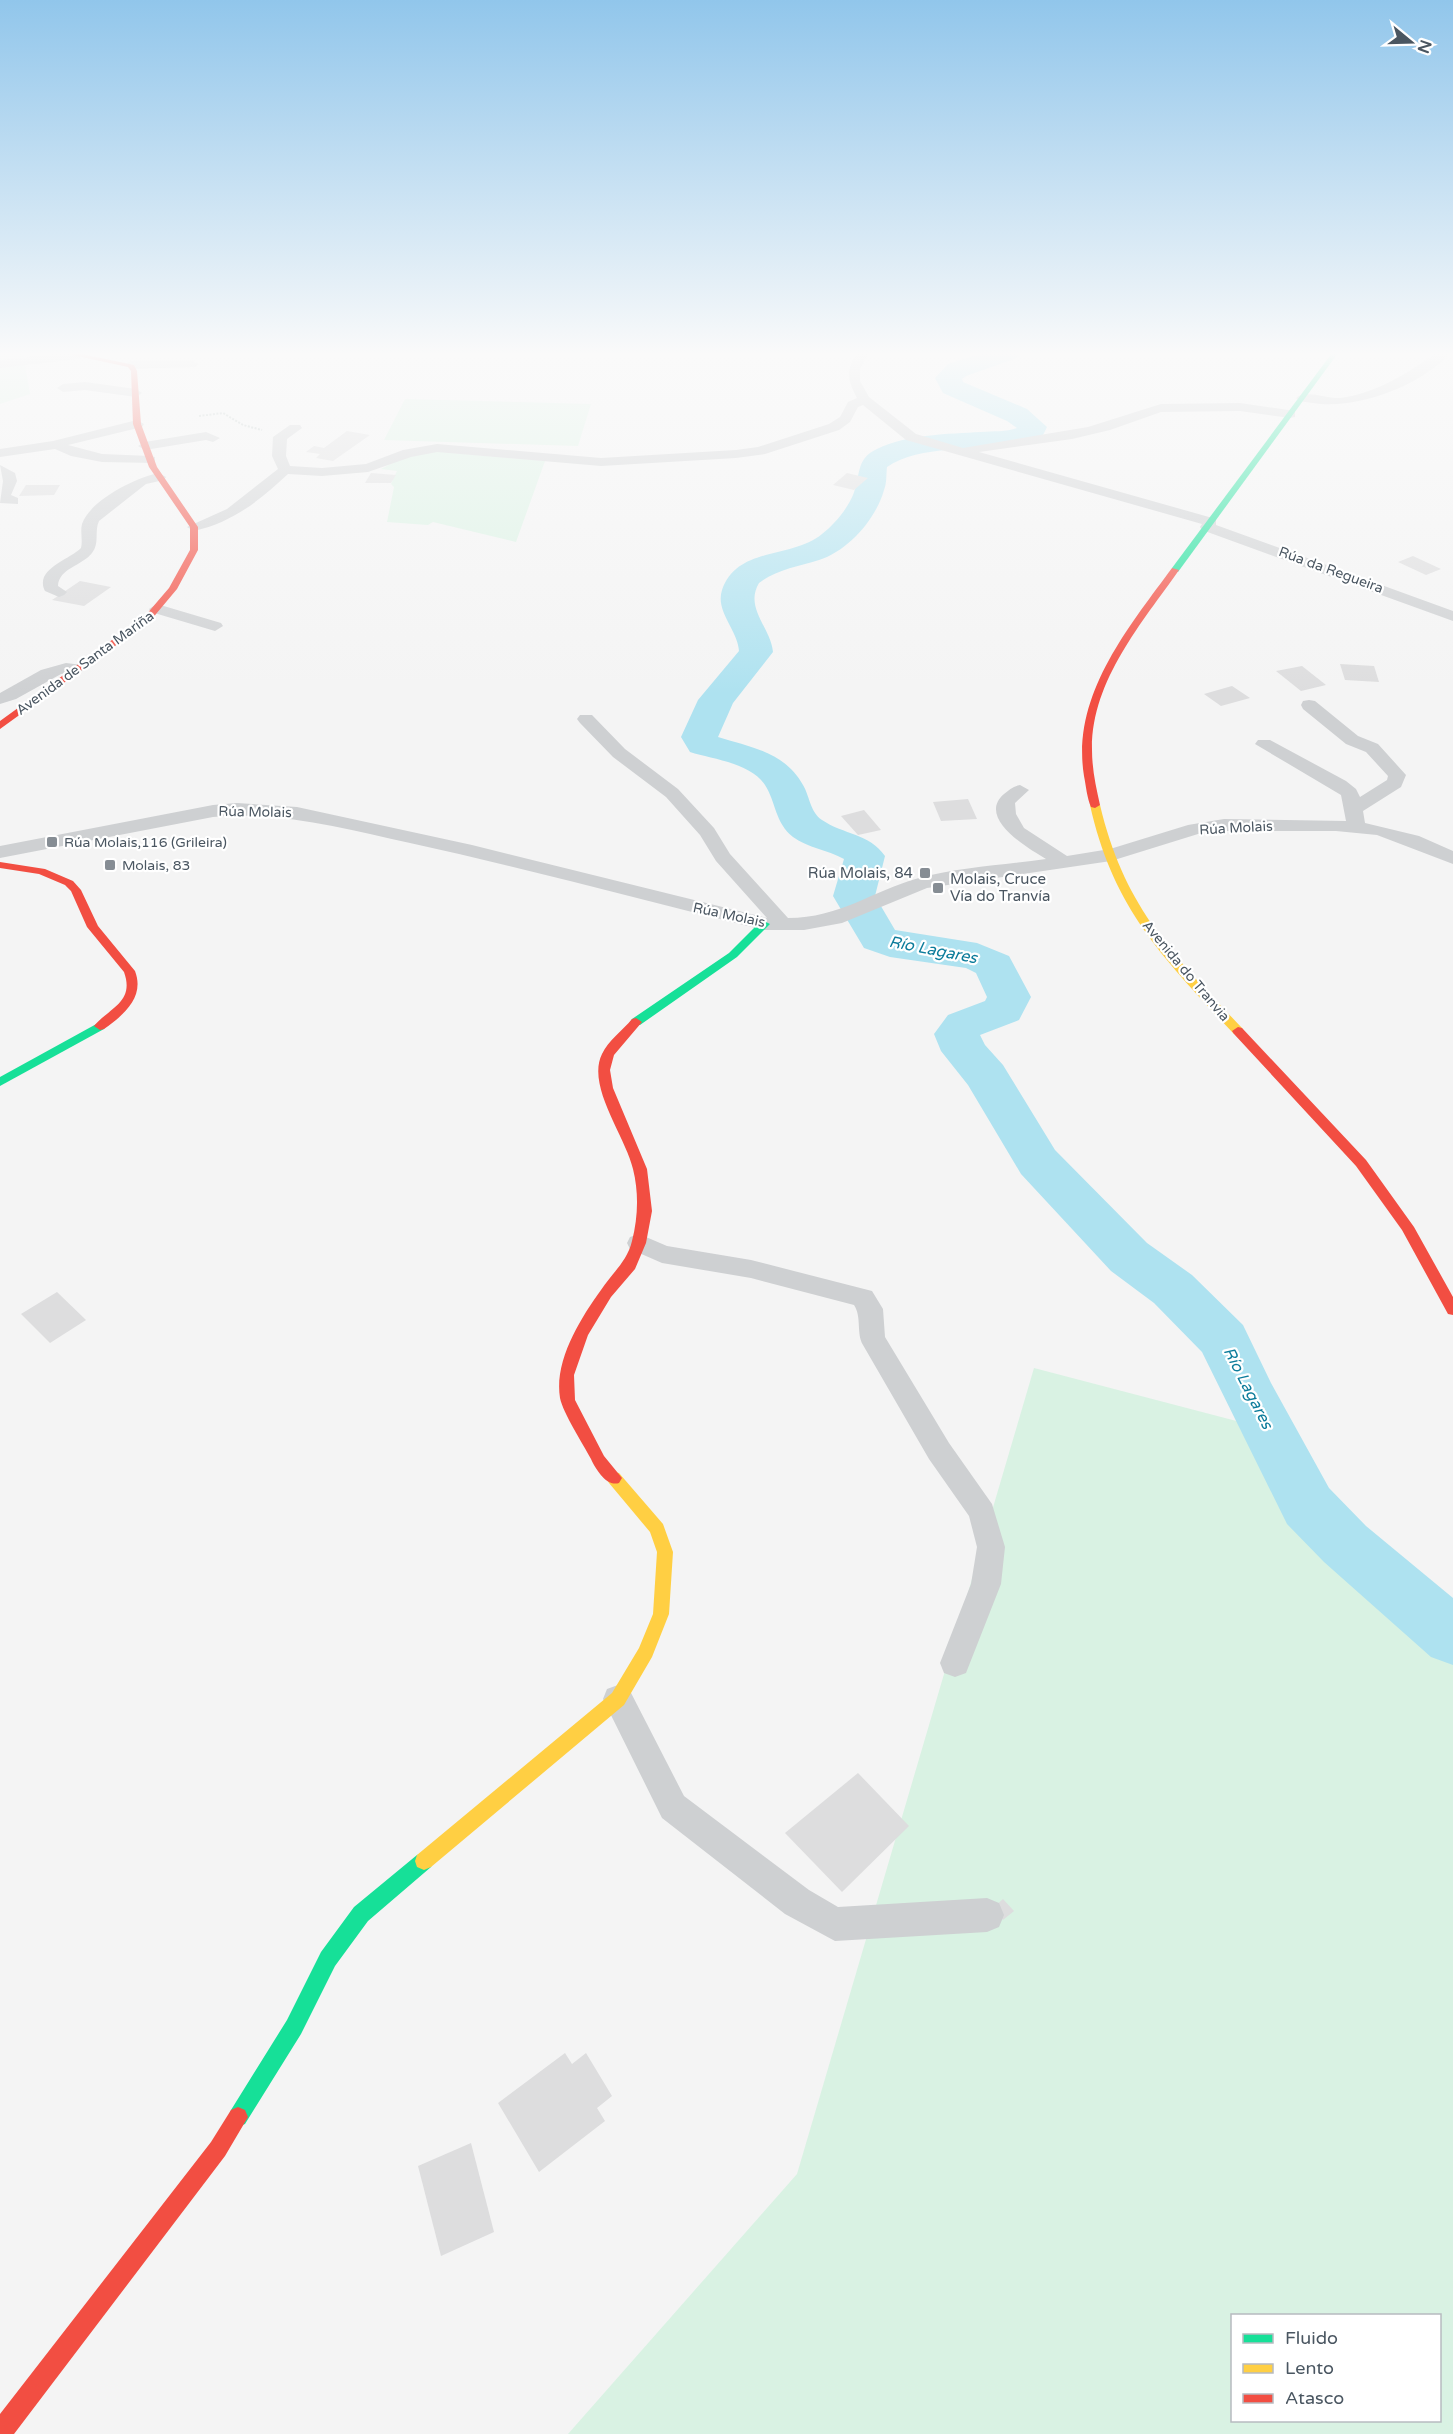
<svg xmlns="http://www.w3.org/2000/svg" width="1453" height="2434" font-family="'Varela Round',sans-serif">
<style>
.green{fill:#d9f2e3;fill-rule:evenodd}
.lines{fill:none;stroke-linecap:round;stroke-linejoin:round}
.river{fill:#aee2f0;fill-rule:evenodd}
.building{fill:#ddddde}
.path{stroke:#bcc7c4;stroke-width:2;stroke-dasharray:2 1.5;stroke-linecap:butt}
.street{fill:#ced0d2;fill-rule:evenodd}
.fast{fill:#16e098;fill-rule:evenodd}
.slow{fill:#ffcf43;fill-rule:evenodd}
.jam{fill:#f24e42;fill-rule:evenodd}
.poi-dot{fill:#868d94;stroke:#fff;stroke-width:2}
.labels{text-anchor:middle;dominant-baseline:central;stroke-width:4.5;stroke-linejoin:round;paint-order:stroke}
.far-street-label{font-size:14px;fill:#4a5661;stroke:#fff}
.far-poi-label{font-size:14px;fill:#4a5661;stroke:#fff;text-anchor:start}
.poi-label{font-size:15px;fill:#4a5661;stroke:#fff;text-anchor:end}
.water-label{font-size:16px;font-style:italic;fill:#0c7c9b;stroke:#fff}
</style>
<rect width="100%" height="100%" fill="#f4f4f4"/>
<g class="green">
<path d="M 0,353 L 23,353 L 30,394 L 0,404 Z"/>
<path d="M 405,399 L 591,404 L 578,446 L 384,440 Z"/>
<path d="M 431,451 L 545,461 L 516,542 L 433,522 L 428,525 L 387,522 L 394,487 L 391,484 L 397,471 L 381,469 L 398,460 Z"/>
<path d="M 1034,1368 L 1267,1429 L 1453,1660 L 1453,2434 L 568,2434 L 797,2174 ZM 1232,2316 L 1440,2316 L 1440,2420 L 1232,2420 Z"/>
</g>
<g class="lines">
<path class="river" d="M 983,353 L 1021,353 L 1017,358 L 966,376 L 962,379 L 963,382 L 1027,409 L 1047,427 L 1041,439 C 995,455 927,440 887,467 C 886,475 887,483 884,490 C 876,519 848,551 819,560 C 798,567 777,569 759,583 C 744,608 771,628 773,652 L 733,703 L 718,737 C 750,747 785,752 803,785 C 810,797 810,812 822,820 C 844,835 869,833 885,856 L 875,896 L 895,930 L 977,943 L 1009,956 L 1031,997 L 1019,1020 L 980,1035 L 985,1045 L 1003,1065 L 1055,1150 L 1147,1243 L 1192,1275 L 1243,1325 L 1271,1383 L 1329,1488 L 1366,1526 L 1453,1598 L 1453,1665 L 1431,1657 L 1324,1562 L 1287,1524 L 1202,1352 L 1154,1303 L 1111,1271 L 1021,1174 L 968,1085 L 941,1051 L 934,1034 L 948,1015 L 985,1001 L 987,997 L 976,973 L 966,968 L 890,957 L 864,948 L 833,896 L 844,859 C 828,850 808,848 793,837 C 775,823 776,802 765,785 C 751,763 712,759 690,752 L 681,737 L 698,700 L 739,651 C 738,630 715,612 722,590 C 737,546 792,559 822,534 C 835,524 847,509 853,495 C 861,476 855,459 877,449 C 908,434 948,434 981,432 C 993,431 1006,432 1017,428 L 1007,421 L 943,393 L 935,378 L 948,364 Z"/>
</g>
<g class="building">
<path d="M 347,431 L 370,435 L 333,461 L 316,458 L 320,454 L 306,452 L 314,446 L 324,448 Z"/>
<path d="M 371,473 L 396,475 L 391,483 L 365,483 Z"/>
<path d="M 847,473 L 868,478 L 854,490 L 833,485 Z"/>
<path d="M 26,485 L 60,485 L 54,495 L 19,496 Z"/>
<path d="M 1413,556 L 1441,569 L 1426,575 L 1398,562 Z"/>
<path d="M 80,581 L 111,587 L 84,606 L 52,600 Z"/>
<path d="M 1340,664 L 1374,666 L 1379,682 L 1345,680 Z"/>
<path d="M 1302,666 L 1326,685 L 1301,691 L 1276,671 Z"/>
<path d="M 1232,686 L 1250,698 L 1221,706 L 1204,694 Z"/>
<path d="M 968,799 L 977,819 L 941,821 L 933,802 Z"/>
<path d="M 864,810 L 881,830 L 858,835 L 841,816 Z"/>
<path d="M 57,1292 L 86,1320 L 50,1343 L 21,1314 Z"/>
<path d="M 858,1773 L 909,1826 L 842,1892 L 785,1833 Z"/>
<path d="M 1003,1899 L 1014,1911 L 1003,1920 L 993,1908 Z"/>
<path d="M 565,2053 L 572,2064 L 586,2053 L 612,2096 L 597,2108 L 605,2121 L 539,2172 L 498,2103 Z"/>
<path d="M 471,2143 L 494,2232 L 441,2256 L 418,2166 Z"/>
</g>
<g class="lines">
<path class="path" d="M 199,416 L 223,413 L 243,425 L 262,430"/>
<g class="street">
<path d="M 64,353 L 84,355 L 78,359 L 0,368 L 0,360 Z"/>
<path d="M 857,353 L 869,353 L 860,369 L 860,381 L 869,397 L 916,434 L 963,448 L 1088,427 L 1161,404 L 1240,403 L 1295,411 L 1295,417 L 1290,418 L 1240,411 L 1161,412 L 1110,430 L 1072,439 L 979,452 L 1216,519 L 1216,525 L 1453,611 L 1453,621 L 1202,530 L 1200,527 L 1202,524 L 906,440 L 863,405 L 858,407 L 850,422 L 839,430 L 765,454 L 736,458 L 601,466 L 437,452 L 411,457 L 368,472 L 322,476 L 288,474 C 259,501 233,522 194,531 L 187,527 L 227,509 L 278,469 L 272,456 L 273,437 L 290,425 L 300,425 L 302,428 L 287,439 L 286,456 L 290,466 L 322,468 L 366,464 L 403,450 L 437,444 L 601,458 L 736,450 L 758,447 L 829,424 L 840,417 L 848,402 L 857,398 C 847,379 846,371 857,353 Z"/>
<path d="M 1436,353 L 1450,353 C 1421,386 1356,410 1313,403 C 1306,402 1300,402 1296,398 C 1305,389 1328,399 1340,398 C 1375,394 1408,373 1436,353 Z"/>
<path d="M 192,360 L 198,364 L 196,367 L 131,369 L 125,365 L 131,361 Z"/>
<path d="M 85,382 L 136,389 L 142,393 L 136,397 L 85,390 L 63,392 L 57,388 L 63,384 Z"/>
<path d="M 137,420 L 144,424 L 142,427 L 68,445 L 102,454 L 150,456 L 155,457 L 155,463 L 102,462 L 71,456 L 55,449 L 0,457 L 0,449 L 53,441 Z"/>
<path d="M 206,432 L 220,438 L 213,442 L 206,440 L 145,450 L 138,446 L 145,442 Z"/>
<path d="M 0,465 L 15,473 L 17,481 L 11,495 L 18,498 L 18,504 L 0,503 L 3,481 Z"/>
<path d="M 159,473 L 166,477 L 164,480 L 146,484 L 99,521 C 94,532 100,543 92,553 C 82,566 59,568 58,586 L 67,592 L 64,595 L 59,597 L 45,591 C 34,569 69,560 81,548 C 83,540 80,532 82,524 C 90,500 137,477 159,473 Z"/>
<path d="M 157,604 L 221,623 L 223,626 L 215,631 L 151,612 L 149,609 Z"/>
<path d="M 66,663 L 82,665 L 84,668 L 82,671 L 61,674 L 16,699 L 0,704 L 0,693 L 41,670 Z"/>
<path d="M 1309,700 L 1315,701 L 1358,736 L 1378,744 L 1406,775 L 1401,787 L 1363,811 L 1365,823 L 1419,836 L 1453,851 L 1453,864 L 1377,835 L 1336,831 L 1224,831 L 1198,834 L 1111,861 L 927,888 L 842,923 L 804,930 L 764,930 C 646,901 529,869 410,843 C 345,829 280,811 213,817 L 0,858 L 0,846 L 213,805 L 237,803 L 297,807 L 472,845 L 767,918 L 716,861 L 700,835 L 666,797 L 613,757 L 580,723 L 577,719 L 580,715 L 592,715 L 625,749 L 678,789 L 714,828 L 730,854 L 788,918 C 840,918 872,891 919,878 C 960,867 1005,865 1046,859 C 1029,849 976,818 1004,794 C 1009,790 1013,786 1020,785 L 1029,790 L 1015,803 L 1016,814 L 1024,828 L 1067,856 L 1110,849 L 1188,825 L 1224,819 L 1346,821 L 1341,795 L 1255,744 L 1258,740 L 1270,740 L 1346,781 L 1356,789 L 1360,797 L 1387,780 L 1388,776 L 1366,752 L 1346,744 L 1303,709 L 1301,705 L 1303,701 Z"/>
<path d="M 639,1234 L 667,1246 L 751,1260 L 872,1291 L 883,1309 L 885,1337 L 949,1443 L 992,1504 L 1005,1547 L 1001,1584 L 966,1673 L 955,1677 L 944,1673 L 940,1663 L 971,1584 L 977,1547 L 969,1516 L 929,1459 L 863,1345 C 856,1333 862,1317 854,1305 L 751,1278 L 662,1263 L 630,1249 L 627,1243 L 630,1237 Z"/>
<path d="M 618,1685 L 629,1689 L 684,1796 L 809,1890 L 838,1907 L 987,1898 L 999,1903 L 1004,1915 L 999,1927 L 987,1932 L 835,1941 L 785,1914 L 662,1818 L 603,1699 L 607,1689 Z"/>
</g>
<g class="fast">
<path d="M 1332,353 L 1338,353 L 1178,572 L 1172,572 L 1172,568 Z"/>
<path d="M 764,921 L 770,924 L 737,957 L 640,1025 L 632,1025 L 630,1022 L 632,1019 L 729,953 L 760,922 Z"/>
<path d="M 100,1022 L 106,1026 L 104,1029 L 0,1086 L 0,1077 Z"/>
<path d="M 424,1852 L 431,1855 L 433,1861 L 431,1867 L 368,1921 L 335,1966 L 301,2034 L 245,2124 L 238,2127 L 231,2124 L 228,2117 L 231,2110 L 287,2020 L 321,1952 L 354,1907 L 417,1855 Z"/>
</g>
<g class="slow">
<path d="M 1095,802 L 1100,805 C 1124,907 1173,955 1242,1028 L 1244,1031 L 1242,1034 L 1234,1034 C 1164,959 1113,909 1090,805 Z"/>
<path d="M 614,1472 L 619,1473 L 663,1524 L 673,1552 L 669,1614 L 652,1657 L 624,1705 L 431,1867 L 424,1870 L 417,1867 L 415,1861 L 417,1855 L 612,1693 L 639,1648 L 653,1614 L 657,1552 L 650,1532 L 609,1483 L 606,1478 L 609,1473 Z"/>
</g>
<g class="jam">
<path d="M 63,353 L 77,353 L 134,365 L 137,371 L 141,424 L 157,467 L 198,527 L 198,550 L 177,589 L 151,620 L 0,729 L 0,721 L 145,616 L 169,588 L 190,550 L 190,527 L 149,467 L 133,424 L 131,371 L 128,367 Z"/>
<path d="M 1172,568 L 1179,570 C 1142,623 1091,681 1092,750 C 1092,769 1096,787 1100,805 L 1095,808 L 1091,807 C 1087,798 1086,786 1084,776 C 1071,696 1128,628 1172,568 Z"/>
<path d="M 0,862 L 45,869 L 73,881 L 81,890 L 98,926 L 135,971 C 145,997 124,1015 104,1029 L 100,1030 L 94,1026 C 109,1008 135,1002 124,972 L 87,927 L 71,891 L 65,885 L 39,874 L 0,868 Z"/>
<path d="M 636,1018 L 642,1022 L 614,1055 L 610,1070 L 613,1088 L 647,1169 L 652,1211 L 646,1243 L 635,1269 L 611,1297 L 588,1335 L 574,1375 L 575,1400 L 604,1456 L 622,1478 L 619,1483 C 607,1487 596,1470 591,1459 C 583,1444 563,1413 560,1398 C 554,1361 580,1319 601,1290 C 612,1273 627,1262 632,1241 C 638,1218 639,1193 633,1169 C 626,1137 586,1086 602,1054 C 608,1041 623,1030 632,1019 Z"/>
<path d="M 1238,1027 L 1242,1028 L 1366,1160 L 1414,1227 L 1453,1297 L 1453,1315 L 1448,1314 L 1402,1230 L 1356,1166 L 1234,1034 L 1232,1031 Z"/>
<path d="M 238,2107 L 245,2110 L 248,2117 L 225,2156 L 14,2434 L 0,2434 L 0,2414 L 211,2142 L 231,2110 Z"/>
</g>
</g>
<linearGradient id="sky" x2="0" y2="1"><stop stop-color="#91c6eb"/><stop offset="0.51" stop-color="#fafafa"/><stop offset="1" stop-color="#fafafa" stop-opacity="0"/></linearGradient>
<rect width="1453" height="694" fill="url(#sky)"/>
<g class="poi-dot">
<rect x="46" y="836" width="12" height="12" rx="3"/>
<rect x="104" y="859" width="12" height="12" rx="3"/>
<rect x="919" y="867" width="12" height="12" rx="3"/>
<rect x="932" y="882" width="12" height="12" rx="3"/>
</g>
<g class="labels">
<g class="far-street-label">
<text transform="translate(1331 570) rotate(20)">Rúa da Regueira</text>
<text transform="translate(85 663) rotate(-36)">Avenida de Santa Mariña</text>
<text transform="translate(255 812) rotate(1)">Rúa Molais</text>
<text transform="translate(1236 828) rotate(-3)">Rúa Molais</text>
<text transform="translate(729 915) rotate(12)">Rúa Molais</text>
<text transform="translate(1186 971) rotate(50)">Avenida do Tranvia</text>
</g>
<g class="far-poi-label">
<text x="64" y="842">Rúa Molais,116 (Grileira)</text>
<text x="122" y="865">Molais, 83</text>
</g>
<g class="poi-label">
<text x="913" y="873">Rúa Molais, 84</text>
<text x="950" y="879" text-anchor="start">Molais, Cruce<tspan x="950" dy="17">Vía do Tranvía</tspan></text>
</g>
<g class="water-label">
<text transform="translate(933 950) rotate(11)">Río Lagares</text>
<text transform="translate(1248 1388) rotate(63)">Río Lagares</text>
</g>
</g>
<rect x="1231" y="2314" width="210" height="108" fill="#ffffff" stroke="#b7bbc0" stroke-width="1.5"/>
<rect x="1243" y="2334" width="30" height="9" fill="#16e098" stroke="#b7bbc0" stroke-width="1.5"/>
<text x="1285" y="2344" font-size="18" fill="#4a5661">Fluido</text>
<rect x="1243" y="2364" width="30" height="9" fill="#ffcf43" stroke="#b7bbc0" stroke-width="1.5"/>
<text x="1285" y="2374" font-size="18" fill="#4a5661">Lento</text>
<rect x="1243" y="2394" width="30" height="9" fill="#f24e42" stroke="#b7bbc0" stroke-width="1.5"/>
<text x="1285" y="2404" font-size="18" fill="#4a5661">Atasco</text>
<g transform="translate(1411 42) rotate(109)" stroke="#ffffff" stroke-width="4.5" paint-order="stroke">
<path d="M0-4.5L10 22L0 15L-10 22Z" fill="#4a5661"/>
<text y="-9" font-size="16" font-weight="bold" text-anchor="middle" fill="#4a5661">N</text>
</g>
</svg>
